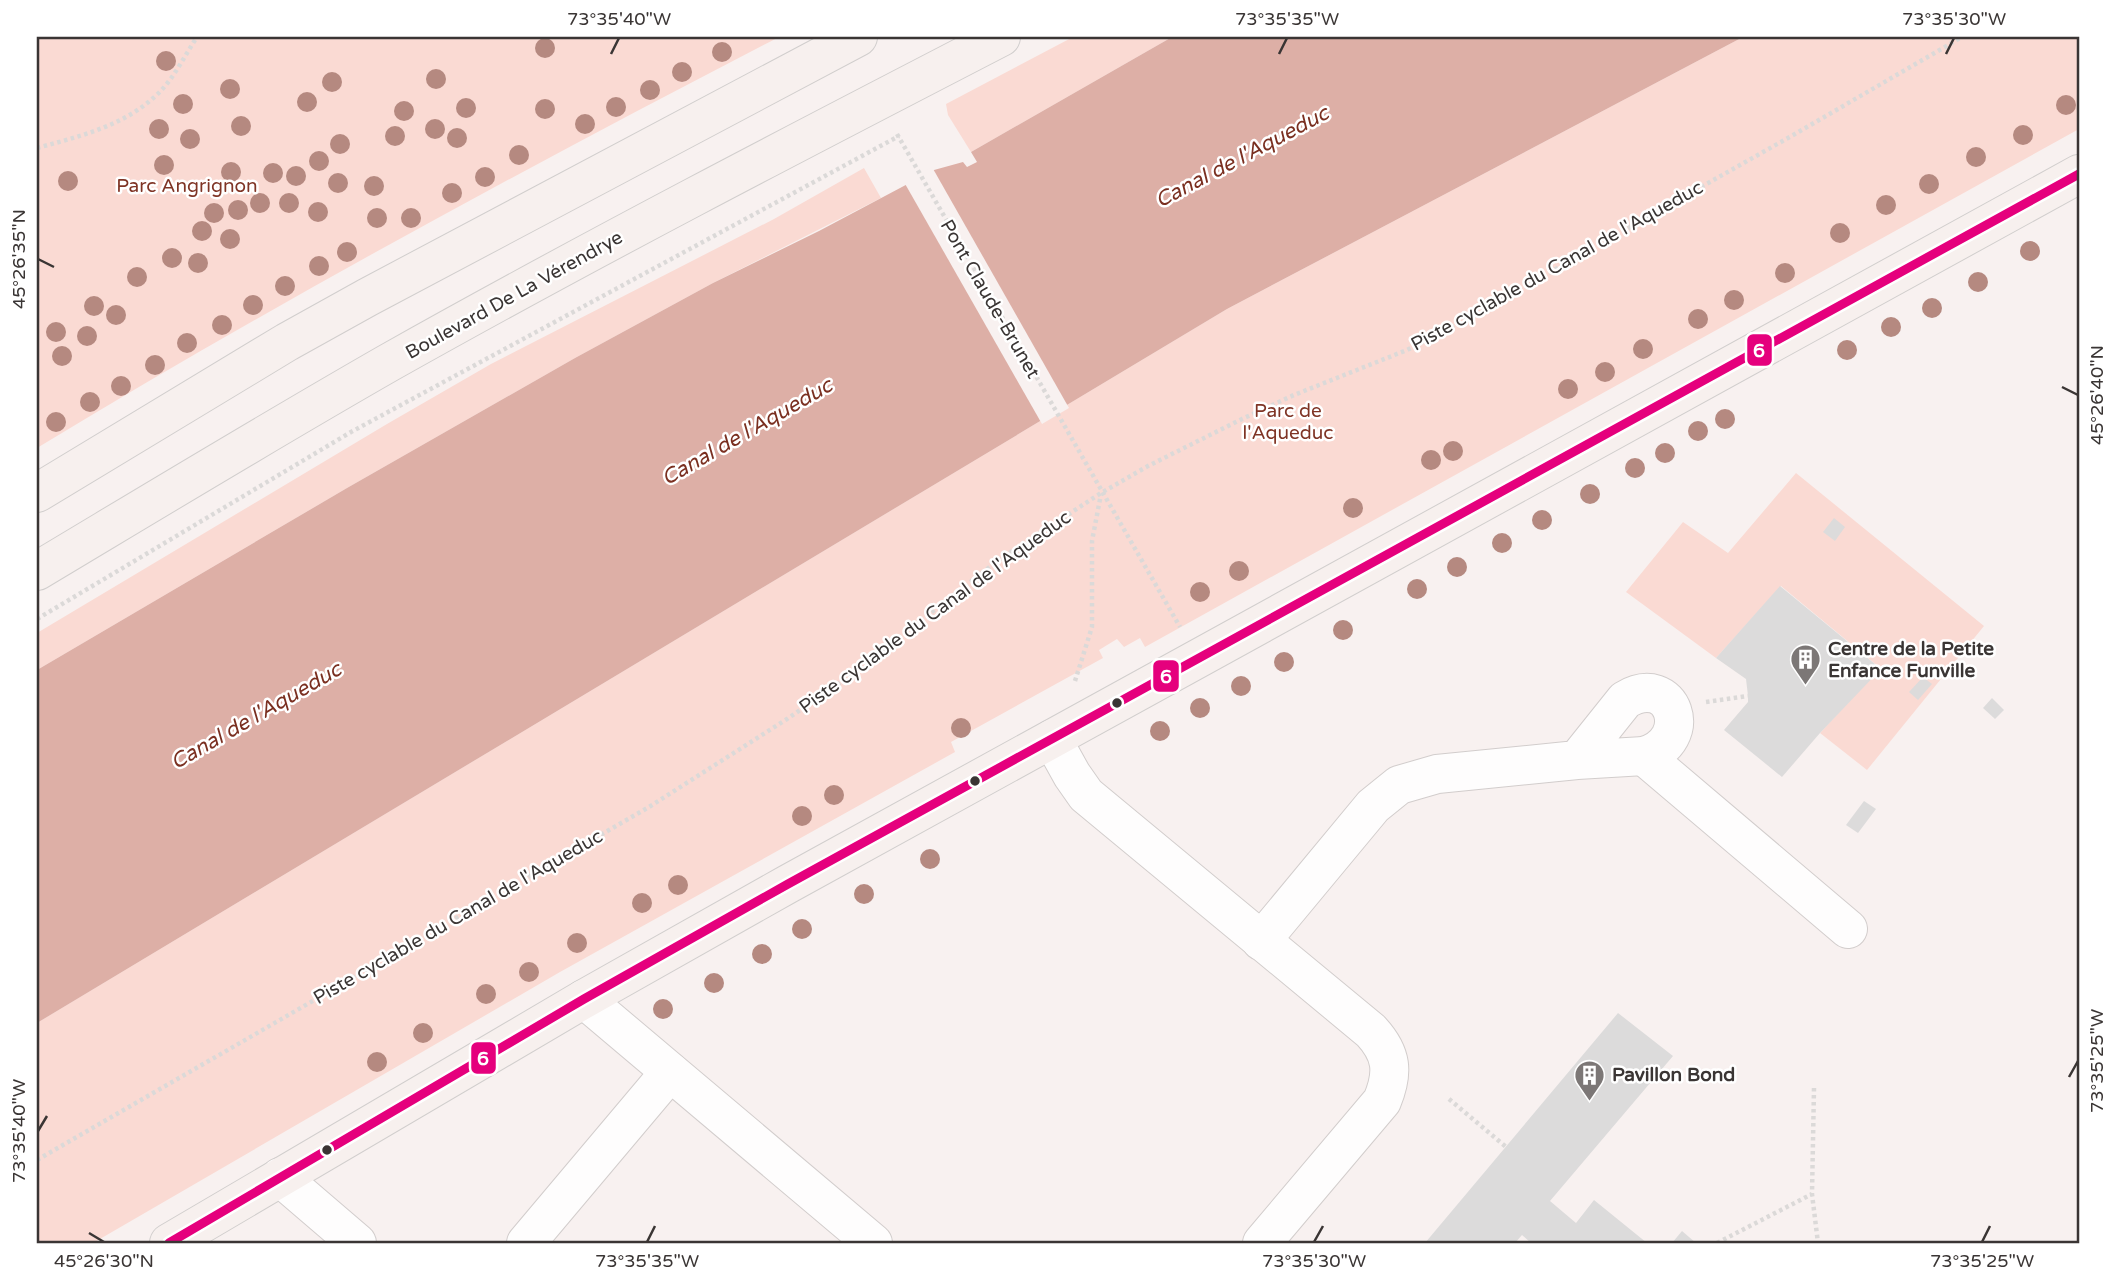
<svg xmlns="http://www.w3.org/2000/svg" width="2116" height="1280" font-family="'Varela Round',sans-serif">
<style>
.green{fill:#fadad3}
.water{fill:#ddafa6}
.pier{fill:#f8f1f0}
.building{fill:#dcdbdb}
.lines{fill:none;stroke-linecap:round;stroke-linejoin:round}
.minor-casing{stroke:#d2cdcc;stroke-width:40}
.major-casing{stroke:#d1cecd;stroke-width:40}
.path{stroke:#dbd9d8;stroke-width:4.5;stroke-dasharray:3.5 3.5;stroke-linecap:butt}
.minor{stroke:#fefdfd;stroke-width:38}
.major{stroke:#f7f0ee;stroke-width:38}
.bus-1-casing{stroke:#fff;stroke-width:14}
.bus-1{stroke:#e5007d;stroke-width:9}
.tree{fill:#b58980}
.ticks{fill:none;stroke:#3a3534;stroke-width:2.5}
.bus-dot{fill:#3a3534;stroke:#fff;stroke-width:2.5}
.labels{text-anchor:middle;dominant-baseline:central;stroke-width:5;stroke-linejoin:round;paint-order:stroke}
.park-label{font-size:19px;fill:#7f3425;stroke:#fff}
.street-label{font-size:19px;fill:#3a3534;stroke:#fff}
.poi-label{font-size:19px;font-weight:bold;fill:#3a3534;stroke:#fff;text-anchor:start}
.water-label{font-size:21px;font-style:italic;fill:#7a2f20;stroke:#fff}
.line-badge{stroke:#fff;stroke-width:2.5}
.badge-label{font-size:19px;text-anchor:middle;font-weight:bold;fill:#fff}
.neatline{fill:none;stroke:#3a3534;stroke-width:2.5}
.ticks-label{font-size:18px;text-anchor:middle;fill:#3a3534}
</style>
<rect width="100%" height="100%" fill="#f8f1f0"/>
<g class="green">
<path d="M 37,37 L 779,37 C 528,167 279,301 37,448 Z"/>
<path d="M 1073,37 L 1172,37 L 971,152 L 948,115 L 946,104 Z"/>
<path d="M 1743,37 L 2079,37 L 2079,129 L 1145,647 L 1140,638 L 1124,647 L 1117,639 L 1099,650 L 1103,658 L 951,742 L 955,752 L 560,972 L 93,1243 L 37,1243 L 37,1023 L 1227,309 Z"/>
<path d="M 864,168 L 881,198 L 713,283 L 575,358 L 347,488 L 37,670 L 37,633 L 387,424 L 491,364 L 774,219 Z"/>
<path d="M 1796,473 L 1984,626 L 1867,770 L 1820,733 L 1880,668 L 1781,586 L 1716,658 L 1626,592 L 1683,522 L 1728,553 Z"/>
</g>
<path class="water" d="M 1172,37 L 1743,37 L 1227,309 L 37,1023 L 37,670 L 347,488 L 575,358 L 713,283 L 819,231 L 934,170 L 963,162 L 967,167 L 977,162 L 971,152 Z"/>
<path class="pier" d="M 932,167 L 1069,408 L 1042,424 L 904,182 Z"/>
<g class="building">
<path d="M 1834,518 L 1845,527 L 1835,541 L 1823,532 Z"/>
<path d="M 1780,586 L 1881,669 L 1820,733 L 1782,777 L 1724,730 L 1748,702 L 1748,696 L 1746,679 L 1716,658 Z"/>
<path d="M 1923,677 L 1932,684 L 1918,700 L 1909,692 Z"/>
<path d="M 1992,698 L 2004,710 L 1995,719 L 1983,708 Z"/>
<path d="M 1864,801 L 1876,809 L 1858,833 L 1846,825 Z"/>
<path d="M 1618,1013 L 1673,1056 L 1550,1201 L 1576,1223 L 1594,1200 L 1647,1243 L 1531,1243 L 1522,1235 L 1515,1243 L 1425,1243 Z"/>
<path d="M 1682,1231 L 1696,1243 L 1672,1243 Z"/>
</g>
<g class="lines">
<defs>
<g id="minor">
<path d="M 1052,739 L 1072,775 L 1086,795 L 1371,1031 C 1392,1054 1394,1072 1382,1101 L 1262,1243"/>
<path d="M 1644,756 L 1848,929"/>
<path d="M 1261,941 L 1373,806 L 1399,785 L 1437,774 L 1577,760 L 1644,756 C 1697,740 1673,671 1625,700 L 1577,760"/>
<path d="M 584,999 L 873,1243"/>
<path d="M 280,1177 L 357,1243"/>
<path d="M 526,1243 L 670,1072"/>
</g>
<g id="major">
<path d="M 37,493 L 287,342 L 368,297 L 858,37"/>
<path d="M 37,571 C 154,501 271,430 390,362 C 591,249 796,143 1001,37"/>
<path d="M 169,1243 L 584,999 L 788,884 L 2079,174"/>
</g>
</defs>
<use href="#minor" class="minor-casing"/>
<use href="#major" class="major-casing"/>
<g class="path">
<path d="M 897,134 L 1180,627"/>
<path d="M 37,148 C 77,137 120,127 152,99 C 172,83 183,58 197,37"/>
<path d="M 37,619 L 351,432 L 899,136"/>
<path d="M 1075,681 L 1092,627 L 1092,541 L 1101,494"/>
<path d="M 1706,702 L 1748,696"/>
<path d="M 1814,1088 L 1812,1194 L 1818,1243"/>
<path d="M 1449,1099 L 1506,1147"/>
<path d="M 37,1160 L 649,807 L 787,719 L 848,677 L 1000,559 L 1101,493 L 1148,466 L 1242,419 L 1294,395 L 1407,350 L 1469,318 L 1795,134 L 1962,37"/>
<path d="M 1717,1243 L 1812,1194"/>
</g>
<use href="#minor" class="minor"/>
<use href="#major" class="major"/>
<defs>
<path id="bus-1" d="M 169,1243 L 584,999 L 788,884 L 2079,174"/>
</defs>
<use href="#bus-1" class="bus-1-casing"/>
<use href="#bus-1" class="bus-1"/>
</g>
<g class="tree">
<circle cx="545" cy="48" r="10"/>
<circle cx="722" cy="52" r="10"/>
<circle cx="166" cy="61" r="10"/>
<circle cx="682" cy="72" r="10"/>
<circle cx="436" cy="79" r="10"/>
<circle cx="332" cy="82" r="10"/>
<circle cx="230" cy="89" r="10"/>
<circle cx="650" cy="90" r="10"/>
<circle cx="307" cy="102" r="10"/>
<circle cx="183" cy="104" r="10"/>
<circle cx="2066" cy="105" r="10"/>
<circle cx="616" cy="107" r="10"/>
<circle cx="466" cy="108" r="10"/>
<circle cx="545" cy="109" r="10"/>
<circle cx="404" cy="111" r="10"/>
<circle cx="585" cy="124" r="10"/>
<circle cx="241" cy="126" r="10"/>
<circle cx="159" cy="129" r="10"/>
<circle cx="435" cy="129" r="10"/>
<circle cx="2023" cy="135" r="10"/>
<circle cx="395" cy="136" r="10"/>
<circle cx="457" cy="138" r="10"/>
<circle cx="190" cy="139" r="10"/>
<circle cx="340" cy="144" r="10"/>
<circle cx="519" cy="155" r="10"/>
<circle cx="1976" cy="157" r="10"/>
<circle cx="319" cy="161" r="10"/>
<circle cx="164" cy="165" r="10"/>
<circle cx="231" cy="172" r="10"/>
<circle cx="273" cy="173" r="10"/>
<circle cx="296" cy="176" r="10"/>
<circle cx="485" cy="177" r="10"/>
<circle cx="68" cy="181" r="10"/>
<circle cx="338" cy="183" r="10"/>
<circle cx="1929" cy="184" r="10"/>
<circle cx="374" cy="186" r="10"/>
<circle cx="452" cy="193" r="10"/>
<circle cx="260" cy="203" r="10"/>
<circle cx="289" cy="203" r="10"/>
<circle cx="1886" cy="205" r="10"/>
<circle cx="238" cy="210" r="10"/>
<circle cx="318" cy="212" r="10"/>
<circle cx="214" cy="213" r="10"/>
<circle cx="377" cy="218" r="10"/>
<circle cx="411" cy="218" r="10"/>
<circle cx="202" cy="231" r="10"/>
<circle cx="1840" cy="233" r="10"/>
<circle cx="230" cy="239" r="10"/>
<circle cx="2030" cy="251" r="10"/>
<circle cx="347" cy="252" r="10"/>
<circle cx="172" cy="258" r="10"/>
<circle cx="198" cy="263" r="10"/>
<circle cx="319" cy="266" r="10"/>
<circle cx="1785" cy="273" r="10"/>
<circle cx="137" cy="277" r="10"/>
<circle cx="1978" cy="282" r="10"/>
<circle cx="285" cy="286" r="10"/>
<circle cx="1734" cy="300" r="10"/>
<circle cx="253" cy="305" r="10"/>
<circle cx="94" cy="306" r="10"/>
<circle cx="1932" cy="308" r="10"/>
<circle cx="116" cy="315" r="10"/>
<circle cx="1698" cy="319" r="10"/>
<circle cx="222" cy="325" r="10"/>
<circle cx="1891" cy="327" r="10"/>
<circle cx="56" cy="332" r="10"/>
<circle cx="87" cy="336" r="10"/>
<circle cx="187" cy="343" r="10"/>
<circle cx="1643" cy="349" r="10"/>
<circle cx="1847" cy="350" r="10"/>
<circle cx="62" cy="356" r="10"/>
<circle cx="155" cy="365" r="10"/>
<circle cx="1605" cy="372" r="10"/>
<circle cx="121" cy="386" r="10"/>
<circle cx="1568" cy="389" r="10"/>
<circle cx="90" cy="402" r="10"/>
<circle cx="1725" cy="419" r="10"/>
<circle cx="56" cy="422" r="10"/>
<circle cx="1698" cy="431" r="10"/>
<circle cx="1453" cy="451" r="10"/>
<circle cx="1665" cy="453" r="10"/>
<circle cx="1431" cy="460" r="10"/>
<circle cx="1635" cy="468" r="10"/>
<circle cx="1590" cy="494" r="10"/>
<circle cx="1353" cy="508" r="10"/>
<circle cx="1542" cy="520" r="10"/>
<circle cx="1502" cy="543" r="10"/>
<circle cx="1457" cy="567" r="10"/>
<circle cx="1239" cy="571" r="10"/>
<circle cx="1417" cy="589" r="10"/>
<circle cx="1200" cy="592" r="10"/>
<circle cx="1343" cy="630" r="10"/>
<circle cx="1284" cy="662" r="10"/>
<circle cx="1241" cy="686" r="10"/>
<circle cx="1200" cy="708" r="10"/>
<circle cx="961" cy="728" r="10"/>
<circle cx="1160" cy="731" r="10"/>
<circle cx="834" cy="795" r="10"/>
<circle cx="802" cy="816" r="10"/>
<circle cx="930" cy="859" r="10"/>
<circle cx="678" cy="885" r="10"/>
<circle cx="864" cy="894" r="10"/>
<circle cx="642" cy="903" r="10"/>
<circle cx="802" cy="929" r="10"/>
<circle cx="577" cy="943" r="10"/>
<circle cx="762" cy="954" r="10"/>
<circle cx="529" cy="972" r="10"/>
<circle cx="714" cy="983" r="10"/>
<circle cx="486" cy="994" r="10"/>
<circle cx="663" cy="1009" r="10"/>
<circle cx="423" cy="1033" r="10"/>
<circle cx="377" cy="1062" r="10"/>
</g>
<path class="ticks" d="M 611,54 L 619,38M 1279,54 L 1287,38M 1946,54 L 1954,38M 38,259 L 54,267M 2062,387 L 2078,395M 2069,1077 L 2078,1061M 38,1131 L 47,1116M 89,1233 L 104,1242M 647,1242 L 655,1226M 1314,1242 L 1323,1226M 1982,1242 L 1990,1226"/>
<defs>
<symbol id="building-pin" viewBox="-11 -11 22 30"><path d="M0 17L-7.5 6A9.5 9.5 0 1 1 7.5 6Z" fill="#7c7776" stroke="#fff"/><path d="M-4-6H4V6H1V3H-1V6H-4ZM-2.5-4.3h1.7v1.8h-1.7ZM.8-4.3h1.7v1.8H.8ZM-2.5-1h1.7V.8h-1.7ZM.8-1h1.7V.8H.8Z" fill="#fff"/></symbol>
</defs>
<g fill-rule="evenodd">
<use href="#building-pin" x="1788" y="642" width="35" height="47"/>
<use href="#building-pin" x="1572" y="1058" width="35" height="47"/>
</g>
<g class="bus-dot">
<circle cx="1117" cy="703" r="6"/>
<circle cx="975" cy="781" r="6"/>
<circle cx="327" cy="1150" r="6"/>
</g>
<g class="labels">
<g class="park-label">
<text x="187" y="186">Parc Angrignon</text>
<text x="1288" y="411">Parc de<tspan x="1288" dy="22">l'Aqueduc</tspan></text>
</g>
<g class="street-label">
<text transform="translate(1557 266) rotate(-29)">Piste cyclable du Canal de l'Aqueduc</text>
<text transform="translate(514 295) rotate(-29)">Boulevard De La Vérendrye</text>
<text transform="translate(990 299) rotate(60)">Pont Claude-Brunet</text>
<text transform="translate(935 612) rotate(-36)">Piste cyclable du Canal de l'Aqueduc</text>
<text transform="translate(458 917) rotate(-30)">Piste cyclable du Canal de l'Aqueduc</text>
</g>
<g class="poi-label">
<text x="1828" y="649">Centre de la Petite<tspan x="1828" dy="22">Enfance Funville</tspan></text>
<text x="1612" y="1075">Pavillon Bond</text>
</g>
<g class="water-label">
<text transform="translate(1242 157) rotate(-28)">Canal de l'Aqueduc</text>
<text transform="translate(747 432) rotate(-30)">Canal de l'Aqueduc</text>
<text transform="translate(256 716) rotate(-30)">Canal de l'Aqueduc</text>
</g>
</g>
<g class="line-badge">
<rect x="1746" y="333" width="27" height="34" rx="7" fill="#e5007d"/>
<rect x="1152" y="659" width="28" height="34" rx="7" fill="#e5007d"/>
<rect x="470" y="1041" width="27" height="34" rx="7" fill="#e5007d"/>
</g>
<g class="badge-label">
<text x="1759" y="357">6</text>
<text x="1166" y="683">6</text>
<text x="483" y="1065">6</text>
</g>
<rect width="2116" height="1280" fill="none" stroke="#ffffff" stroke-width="77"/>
<rect x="38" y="38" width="2040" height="1204" class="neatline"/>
<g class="ticks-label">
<text x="619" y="25">73°35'40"W</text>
<text x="1287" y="25">73°35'35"W</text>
<text x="1954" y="25">73°35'30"W</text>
<text transform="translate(19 259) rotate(-90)" y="6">45°26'35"N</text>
<text transform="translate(2097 395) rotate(-90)" y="6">45°26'40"N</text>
<text transform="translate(2097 1061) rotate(-90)" y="6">73°35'25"W</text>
<text transform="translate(19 1131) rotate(-90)" y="6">73°35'40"W</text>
<text x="104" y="1267">45°26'30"N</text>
<text x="647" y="1267">73°35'35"W</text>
<text x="1314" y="1267">73°35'30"W</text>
<text x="1982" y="1267">73°35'25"W</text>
</g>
</svg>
